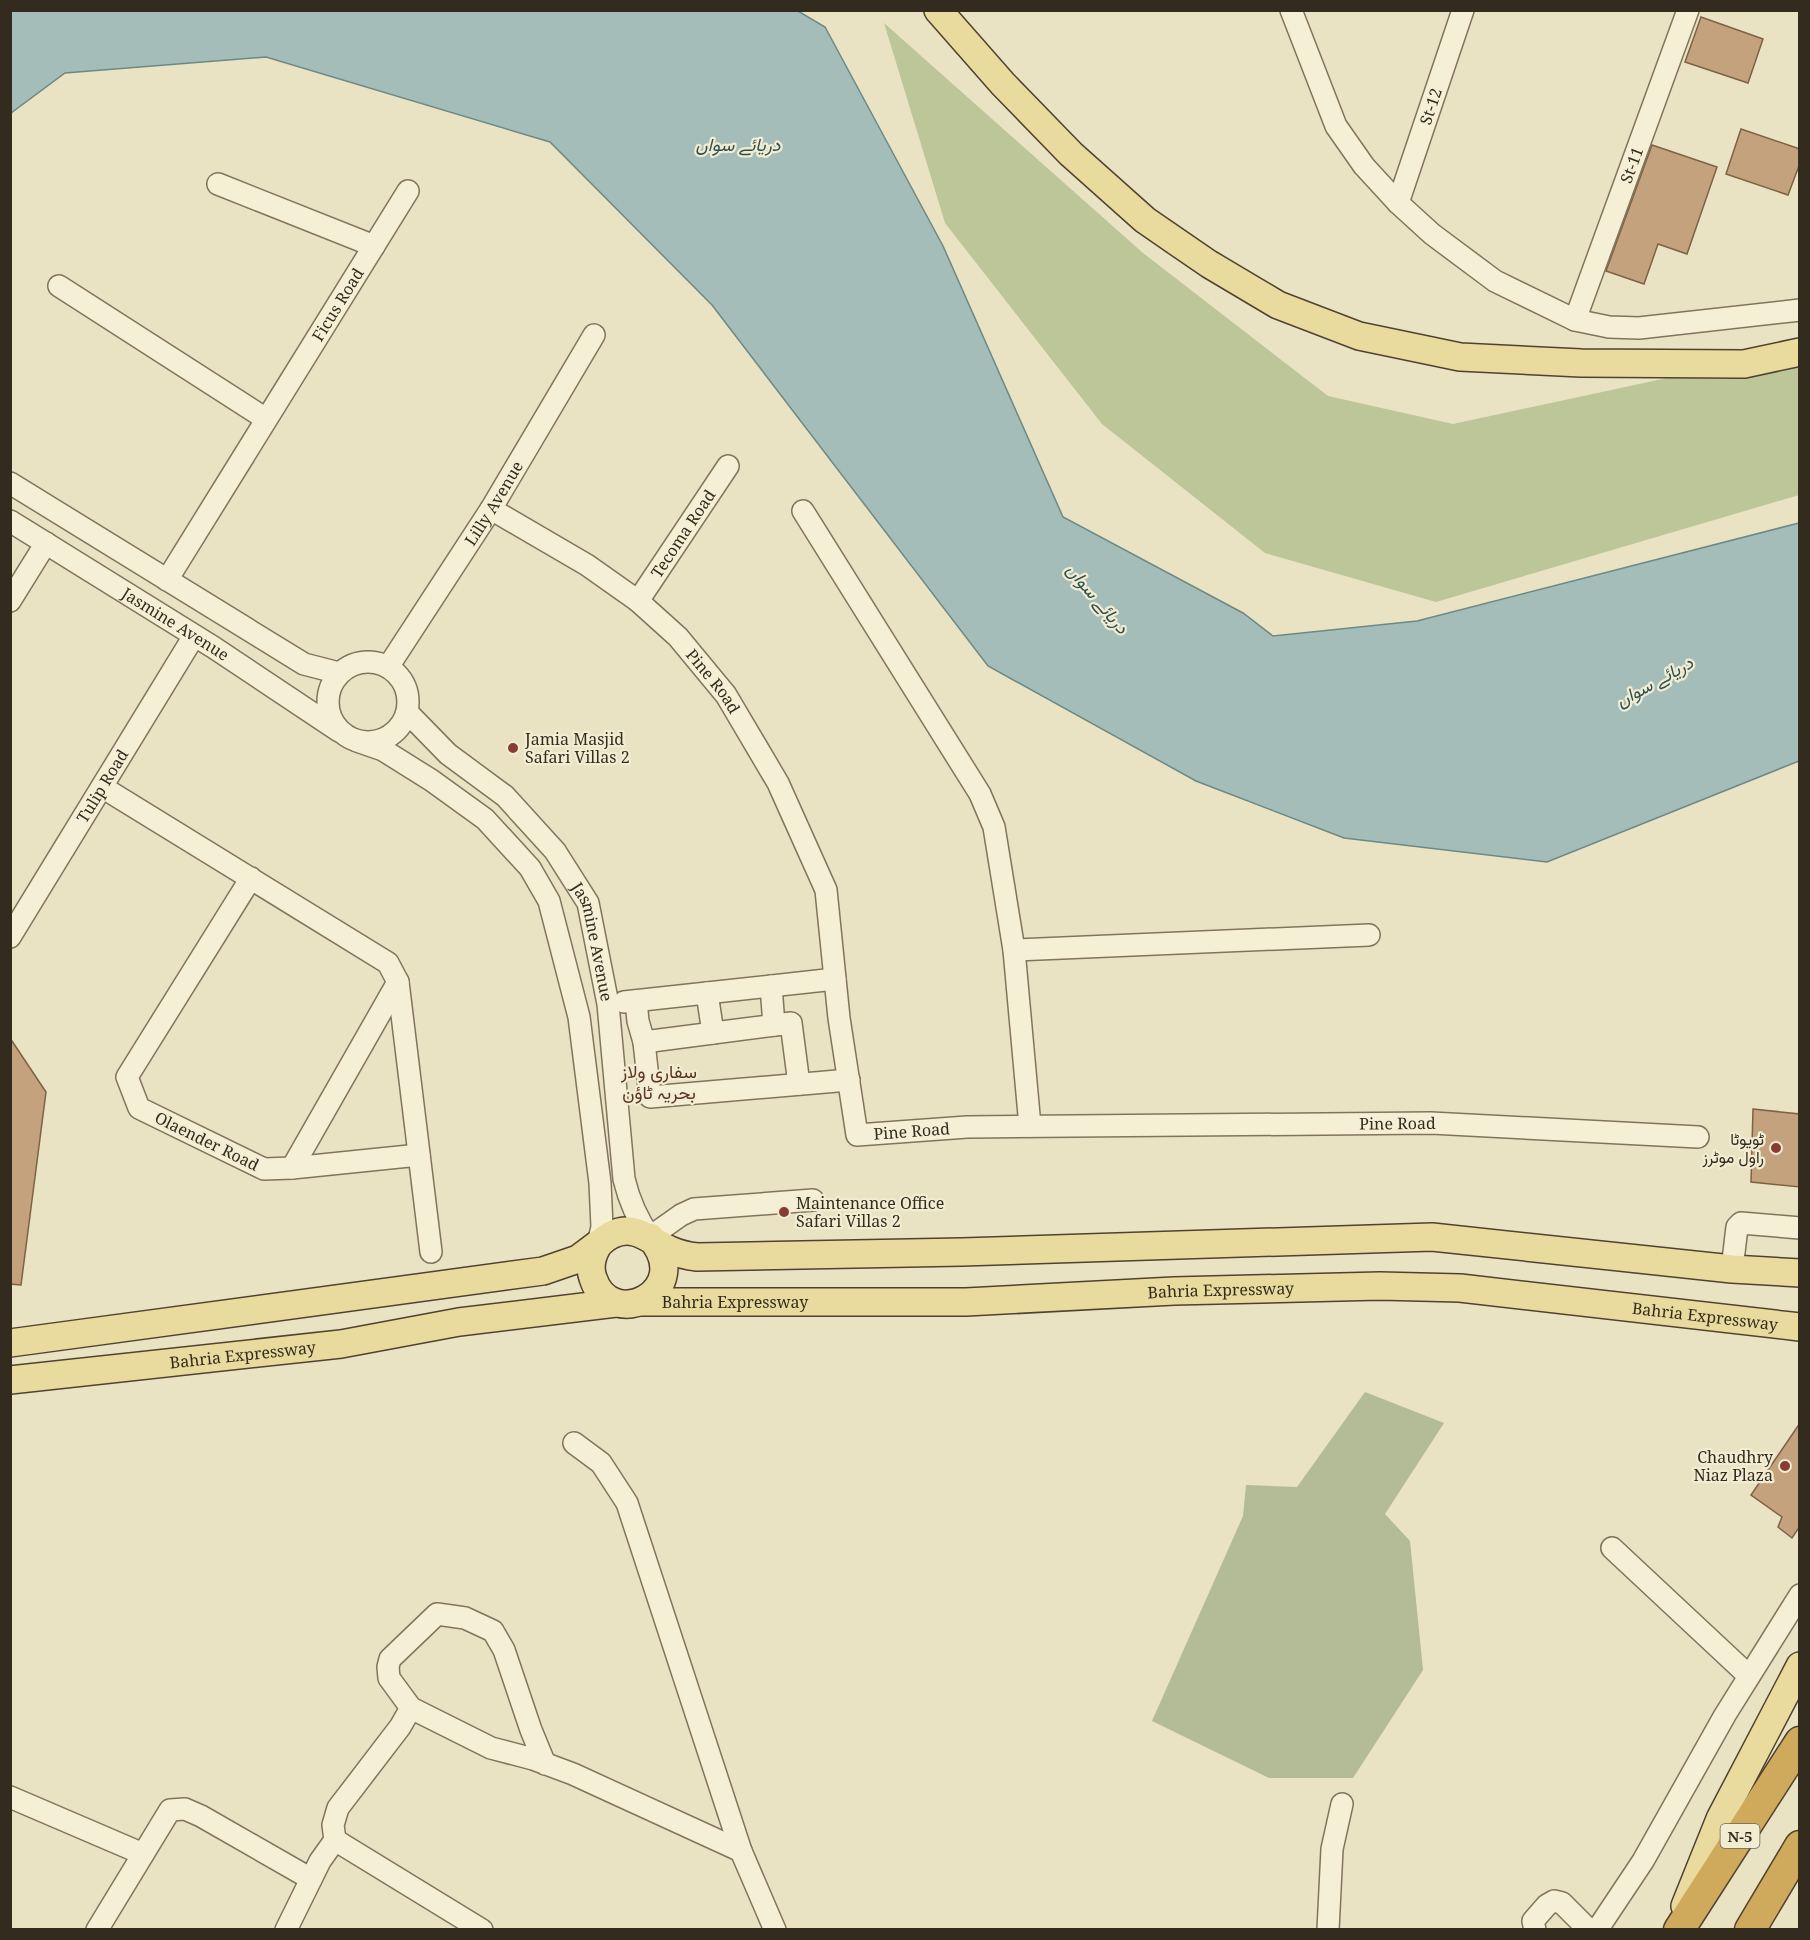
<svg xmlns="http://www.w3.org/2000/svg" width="1810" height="1940" font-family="'Noto Serif',Vazirmatn,serif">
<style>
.green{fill:#bcc699}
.cemetery{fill:#b3bb97}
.water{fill:#a5bdb8;stroke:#6d8985;stroke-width:1.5}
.building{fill:#c4a27d;stroke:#7e6244;stroke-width:1.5}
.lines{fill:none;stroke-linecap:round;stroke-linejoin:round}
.minor-casing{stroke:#82745c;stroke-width:24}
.major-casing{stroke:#504230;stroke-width:30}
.highway-casing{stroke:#504230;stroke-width:33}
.minor{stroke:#f5efd6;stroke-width:21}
.major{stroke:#e9da9e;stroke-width:27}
.highway{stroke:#d0aa5c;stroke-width:30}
.poi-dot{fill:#8a3b32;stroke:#f1ecd2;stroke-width:2}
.labels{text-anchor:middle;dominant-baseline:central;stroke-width:4.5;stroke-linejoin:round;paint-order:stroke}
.shield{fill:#f1ecd2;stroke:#6c6554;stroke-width:1.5}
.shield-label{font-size:15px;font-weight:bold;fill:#332b1e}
.street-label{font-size:16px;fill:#332b1e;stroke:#f1ecd2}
.poi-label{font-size:16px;fill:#332b1e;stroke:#f1ecd2;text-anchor:start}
.water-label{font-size:18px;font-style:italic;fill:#2f5051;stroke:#f1ecd2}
.neighbourhood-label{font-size:18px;fill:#5b3422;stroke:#f1ecd2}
</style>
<rect width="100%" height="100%" fill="#e9e2c3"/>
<path class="green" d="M 884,23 L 1143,253 L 1328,396 L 1453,424 L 1709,369 L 1799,362 L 1799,495 L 1436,602 L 1265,553 L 1102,424 L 945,223 Z"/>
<path class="cemetery" d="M 1365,1392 L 1444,1423 L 1385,1514 L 1410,1541 L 1423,1670 L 1353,1778 L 1269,1778 L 1152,1721 L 1243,1516 L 1246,1485 L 1297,1487 Z"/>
<path class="water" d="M 11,10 L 798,11 L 825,27 L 943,246 L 1063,517 L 1243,613 L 1273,636 L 1417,621 L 1799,523 L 1799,761 L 1547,862 L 1344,838 L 1196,781 L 988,666 L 712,305 L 550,142 L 266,57 L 65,73 L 11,113 Z"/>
<g class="building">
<path d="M 1701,17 L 1763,39 L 1748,83 L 1685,62 Z"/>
<path d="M 1741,129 L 1800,149 L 1800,163 L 1788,195 L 1726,174 Z"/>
<path d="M 1652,145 L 1717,167 L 1687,254 L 1658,244 L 1644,284 L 1606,271 Z"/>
<path d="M 10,1038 L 46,1092 L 21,1285 L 10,1284 Z"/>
<path d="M 1753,1109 L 1800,1114 L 1800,1187 L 1751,1182 Z"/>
<path d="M 1800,1423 L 1800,1526 L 1792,1538 L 1778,1527 L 1782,1517 L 1751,1495 Z"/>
</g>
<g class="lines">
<defs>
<g id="minor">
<path d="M 1291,10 L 1336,126 L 1364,166 L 1398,203 L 1432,234 L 1495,281 L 1575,320 L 1609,327 L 1639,328 L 1800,310"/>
<path d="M 218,184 L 374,246"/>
<path id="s1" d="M 1398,203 L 1463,10"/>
<path d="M 59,286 L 266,419"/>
<path id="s2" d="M 1575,320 L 1688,10"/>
<path d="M 10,483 L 304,664 L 339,673"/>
<path id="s3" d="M 491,509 L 587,565 L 638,601 L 678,637 L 726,695 L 778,783 L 826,890 L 839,1018 L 857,1135 L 967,1127 L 1431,1123 L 1698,1137"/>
<path d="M 803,511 L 980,794 L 994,827 L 1014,950 L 1030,1126"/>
<path id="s4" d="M 10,521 L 213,647 L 339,731"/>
<path id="s5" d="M 167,580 L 408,191"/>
<path d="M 10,601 L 46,543"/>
<path id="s6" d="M 638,601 L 728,466"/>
<circle cx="368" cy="702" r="40"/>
<path id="s7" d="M 388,667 L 491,509 L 594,335"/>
<path id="s8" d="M 407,712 L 448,754 L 505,796 L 555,851 L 588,903 L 608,1004 L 624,1179 C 629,1200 637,1219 650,1237 L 681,1215 L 694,1209 L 813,1200"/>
<path d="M 357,741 L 383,750 L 431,780 L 485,819 L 530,868 L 549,901 L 579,1017 L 600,1183 L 602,1227 L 598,1244"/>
<path d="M 102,787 L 388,963 L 398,982 L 292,1168 L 264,1169 L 139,1108 L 127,1077 L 251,878"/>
<path id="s9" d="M 10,937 L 194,636"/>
<path d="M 1014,950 L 1369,935"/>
<path d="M 398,982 L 431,1252"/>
<path d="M 771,986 L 774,1025"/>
<path d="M 707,993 L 713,1033"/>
<path d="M 636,1001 L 638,1021 L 644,1042 L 650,1097 L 849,1080"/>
<path d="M 624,1002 L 835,979"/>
<path d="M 644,1042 L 791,1023 L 799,1084"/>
<path d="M 292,1168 L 419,1155"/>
<path d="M 1732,1269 L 1737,1227 L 1741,1223 L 1800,1228"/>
<path d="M 574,1443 L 601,1463 L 627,1503 L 741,1851 L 775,1930"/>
<path d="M 1612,1548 L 1749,1676"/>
<path d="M 545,1764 L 531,1730 L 504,1650 L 493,1631 L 465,1618 L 437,1614 L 390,1659 L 388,1667 L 389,1678 L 411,1708 L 491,1748 L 533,1759 L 573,1774 L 741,1851"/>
<path d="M 10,1797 L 143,1854"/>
<path d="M 335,1840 L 482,1930"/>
<path d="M 97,1930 L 170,1810 L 185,1809 L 201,1816 L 311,1879"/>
<path d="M 286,1930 L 320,1861 L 335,1840 L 333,1825 L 338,1808 L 400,1727 L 411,1708"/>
<path d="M 1328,1930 L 1332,1849 L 1342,1804"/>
<path d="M 1535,1930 L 1533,1921 L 1547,1905 L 1554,1901 L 1562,1903 L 1589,1930"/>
<path d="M 1597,1930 L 1643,1861 L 1725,1715 L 1800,1595"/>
</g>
<g id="major">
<path d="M 938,10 L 1003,84 L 1071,154 L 1145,220 L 1209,264 L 1278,305 L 1359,336 L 1460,357 L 1581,363 L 1744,364 L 1800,352"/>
<path d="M 650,1237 C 697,1290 611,1334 593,1278 C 589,1267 592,1256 597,1247 C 600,1242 606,1238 611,1235 C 635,1223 650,1241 670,1250 C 679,1254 688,1256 697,1257 L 962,1252 L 1432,1237 L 1732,1269 L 1800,1273"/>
<path id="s10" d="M 641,1302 L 966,1302 L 1174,1291 L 1380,1286 L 1460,1288 L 1800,1327"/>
<path d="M 10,1343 L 543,1271 L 578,1259 L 598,1244"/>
<path id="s11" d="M 10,1380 L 341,1344 L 459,1322 L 616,1303"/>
<path d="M 1685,1906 L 1720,1819 L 1800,1666"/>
</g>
<g id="highway">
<path d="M 1679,1930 L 1800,1742"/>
<path d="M 1750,1930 L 1800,1846"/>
</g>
</defs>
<use href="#minor" class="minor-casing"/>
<use href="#major" class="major-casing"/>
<use href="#highway" class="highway-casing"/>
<use href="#minor" class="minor"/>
<use href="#major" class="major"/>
<use href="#highway" class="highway"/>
</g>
<g class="poi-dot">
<circle cx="513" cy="748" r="6"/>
<circle cx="1776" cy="1148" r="6"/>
<circle cx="784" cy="1212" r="6"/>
<circle cx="1785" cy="1466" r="6"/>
</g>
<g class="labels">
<rect class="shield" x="1720.5" y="1824" width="39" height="24" rx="4.5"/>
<g class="shield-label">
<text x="1740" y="1836">N-5</text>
</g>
<g class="street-label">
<text stroke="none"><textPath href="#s1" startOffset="102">St-12</textPath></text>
<text stroke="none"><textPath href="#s2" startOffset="165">St-11</textPath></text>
<text stroke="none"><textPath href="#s5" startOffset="324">Ficus Road</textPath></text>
<text stroke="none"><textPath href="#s7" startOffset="195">Lilly Avenue</textPath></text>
<text stroke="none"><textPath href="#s6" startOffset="81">Tecoma Road</textPath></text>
<text stroke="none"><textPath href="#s4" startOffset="195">Jasmine Avenue</textPath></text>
<text stroke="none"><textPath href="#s3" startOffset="284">Pine Road</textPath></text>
<text stroke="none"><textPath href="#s9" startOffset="177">Tulip Road</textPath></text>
<text stroke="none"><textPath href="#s8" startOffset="304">Jasmine Avenue</textPath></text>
<text stroke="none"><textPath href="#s3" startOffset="1310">Pine Road</textPath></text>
<text stroke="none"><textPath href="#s3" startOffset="824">Pine Road</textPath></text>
<text transform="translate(207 1141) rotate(26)">Olaender Road</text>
<text stroke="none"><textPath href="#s10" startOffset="580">Bahria Expressway</textPath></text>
<text stroke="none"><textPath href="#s10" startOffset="94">Bahria Expressway</textPath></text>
<text stroke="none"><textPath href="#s10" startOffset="1066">Bahria Expressway</textPath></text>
<text stroke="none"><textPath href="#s11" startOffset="234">Bahria Expressway</textPath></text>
</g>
<g class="poi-label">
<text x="525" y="739">Jamia Masjid<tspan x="525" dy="18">Safari Villas 2</tspan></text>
<text x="1764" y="1139" text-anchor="end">ٹویوٹا<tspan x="1764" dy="18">راول موٹرز</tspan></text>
<text x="796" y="1203">Maintenance Office<tspan x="796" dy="18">Safari Villas 2</tspan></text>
<text x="1773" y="1457" text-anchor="end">Chaudhry<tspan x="1773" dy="18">Niaz Plaza</tspan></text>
</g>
<g class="water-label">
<text x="738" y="144">دریائے سواں</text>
<text transform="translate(1098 598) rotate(50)">دریائے سواں</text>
<text transform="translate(1654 681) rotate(-29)">دریائے سواں</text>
</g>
<g class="neighbourhood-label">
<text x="659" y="1071">سفاری ولاز<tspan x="659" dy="21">بحریہ ٹاؤن</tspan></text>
</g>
</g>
<rect width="1810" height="1940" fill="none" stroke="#332b1e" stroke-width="24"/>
</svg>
